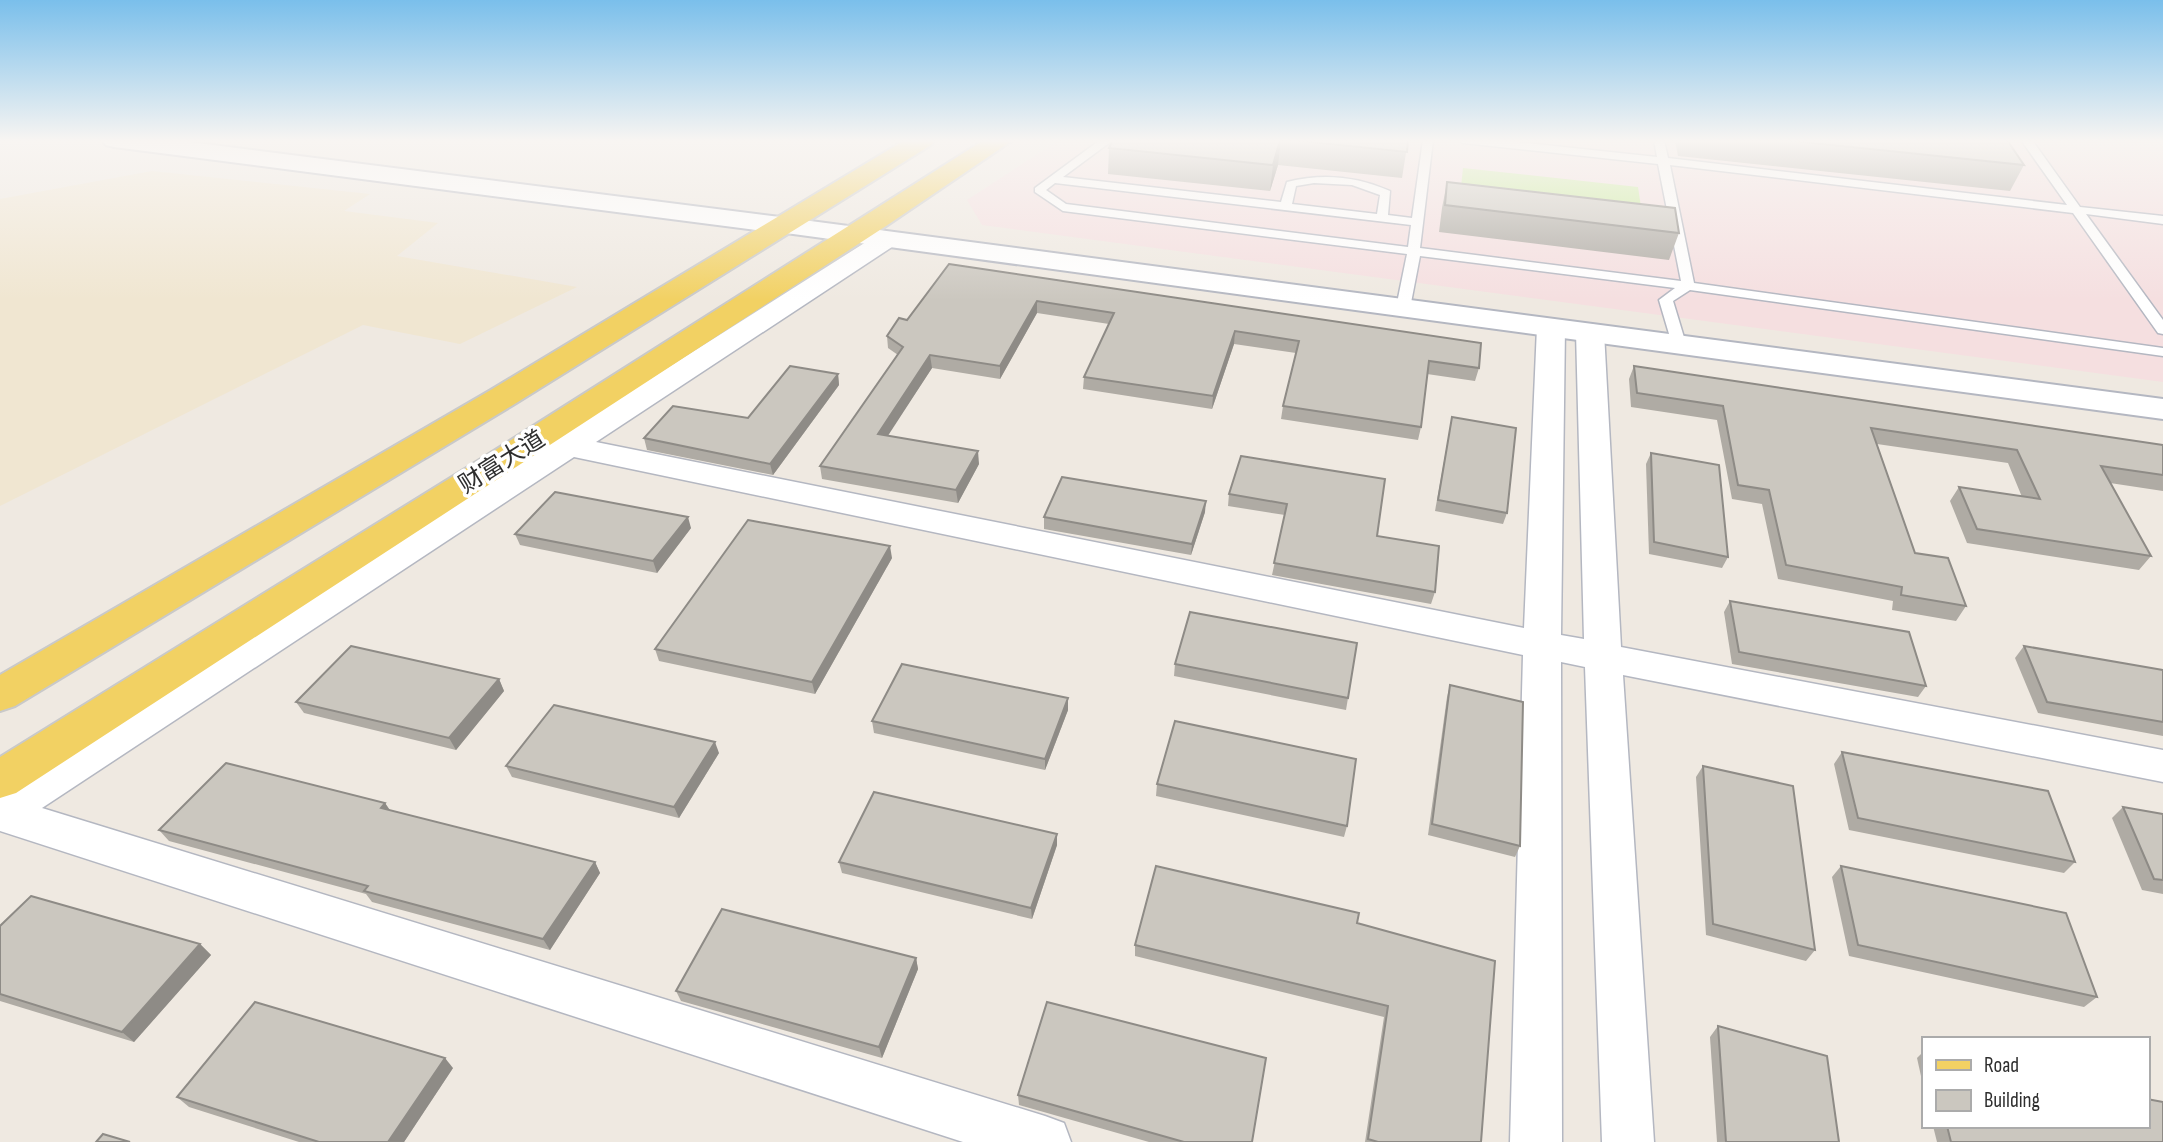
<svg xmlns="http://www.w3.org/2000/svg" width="2163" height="1142" font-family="'Sofia Sans Condensed','Noto Sans SC',sans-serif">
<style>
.education{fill:#f0e6d1}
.medical{fill:#f5dfe0}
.pitch{fill:#c9ec9a}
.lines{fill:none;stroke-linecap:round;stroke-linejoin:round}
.service-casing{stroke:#b4b7c1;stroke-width:3}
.minor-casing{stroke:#b4b7c1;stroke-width:3}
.tertiary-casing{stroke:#b4b7c1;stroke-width:4}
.secondary-casing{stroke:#b4b7c1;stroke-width:4}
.primary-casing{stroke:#c9c9c9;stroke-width:4}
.service{fill:#fff;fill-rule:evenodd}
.minor{fill:#fff;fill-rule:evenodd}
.tertiary{fill:#fff;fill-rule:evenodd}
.secondary{fill:#fff;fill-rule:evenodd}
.primary{fill:#f2d163;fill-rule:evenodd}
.wall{fill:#afaba4}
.shaded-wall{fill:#8e8b86}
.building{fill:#cbc7bf;stroke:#8e8b86;stroke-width:2}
.labels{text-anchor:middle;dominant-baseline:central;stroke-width:7;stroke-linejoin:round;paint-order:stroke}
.street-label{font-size:24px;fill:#2e2e2e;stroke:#fff}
</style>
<rect width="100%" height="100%" fill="#efe9e1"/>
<path class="education" d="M 152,171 L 370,194 L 344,211 L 438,223 L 397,256 L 577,287 L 460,344 L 363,325 L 0,506 L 0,199 Z"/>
<path class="medical" d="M 1059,140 L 2163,140 L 2163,382 L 982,225 L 967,200 Z"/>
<path class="pitch" d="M 1463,168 L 1638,187 L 1644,227 L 1459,206 Z"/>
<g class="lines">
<defs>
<path id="service" d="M 1100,140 L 1113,140 L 1063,177 L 1281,202 L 1287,182 C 1323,173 1356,176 1390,191 L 1388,215 L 1412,218 L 1423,140 L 1433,140 L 1420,248 L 1681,281 L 1658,164 L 1463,143 L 1458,140 L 1499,140 L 1657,157 L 1654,140 L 1664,140 L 1668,158 L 2067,205 L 2021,140 L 2032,140 L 2080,207 L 2163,216 L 2163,224 L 2086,214 L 2163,320 L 2163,334 L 2158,333 L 2073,213 L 1670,165 L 1694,283 L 2163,348 L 2163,356 L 1690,290 L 1673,301 L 1686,344 L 1679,348 L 1672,344 L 1659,300 L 1675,288 L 1420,256 L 1410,308 L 1403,312 L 1396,308 L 1407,254 L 1063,211 L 1035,192 L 1035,188 ZM 1055,183 L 1411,225 L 1408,247 L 1066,204 L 1046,190 ZM 1314,183 L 1352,185 L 1380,195 L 1377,214 L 1292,204 L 1296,186 Z"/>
<path id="minor" d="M 886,233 L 895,235 L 898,240 L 895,245 L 596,442 L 1524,628 L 1537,327 L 1541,321 L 1551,319 L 1561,321 L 1565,327 L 1561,635 L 1584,639 L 1576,332 L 1580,326 L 1590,324 L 1600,326 L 1604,332 L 1621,647 L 2163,750 L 2163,782 L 1623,675 L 1654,1142 L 1602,1142 L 1585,667 L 1561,662 L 1562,1142 L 1510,1142 L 1523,655 L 574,457 L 42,808 L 1045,1116 L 1064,1123 L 1071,1142 L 963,1142 L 0,831 L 0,791 L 877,235 Z"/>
<path id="tertiary" d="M 102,140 L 174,140 L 780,217 L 789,219 L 793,225 L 789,231 L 780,233 L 114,147 L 106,145 Z"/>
<path id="secondary" d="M 780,217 L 2163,399 L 2163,419 L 771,231 L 767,225 L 771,219 Z"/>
<g id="primary">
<path d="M 905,140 L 935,140 L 931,145 L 513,405 L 15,706 L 0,711 L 0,675 L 489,391 Z"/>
<path d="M 984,140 L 1013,140 L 886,226 L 16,793 L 0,798 L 0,757 L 489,454 Z"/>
</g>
</defs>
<use href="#service" class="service-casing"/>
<use href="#minor" class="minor-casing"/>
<use href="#tertiary" class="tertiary-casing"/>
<use href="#secondary" class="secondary-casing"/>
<use href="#primary" class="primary-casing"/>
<use href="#service" class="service"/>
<use href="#minor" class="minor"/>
<use href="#tertiary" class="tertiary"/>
<use href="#secondary" class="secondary"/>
<use href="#primary" class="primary"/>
</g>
<g class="wall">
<path d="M 1113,140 L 1408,140 L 1402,178 L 1278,165 L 1270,191 L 1108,174 L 1109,148 Z"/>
<path d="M 1675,140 L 2007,140 L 2024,165 L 2010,191 L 1678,156 Z"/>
<path d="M 1447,182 L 1679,233 L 1669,260 L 1439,232 L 1442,208 Z"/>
<path d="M 949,264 L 1479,368 L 1475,381 L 1427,374 L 1421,427 L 1418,440 L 1281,419 L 1283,406 L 1296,353 L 1234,344 L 1212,409 L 1083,389 L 1084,377 L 1109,324 L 1037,313 L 1000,379 L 932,368 L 887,436 L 979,464 L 958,503 L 822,479 L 820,466 L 898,355 L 888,348 L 887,336 L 907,320 Z"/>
<path d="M 1634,366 L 2163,445 L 2163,491 L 2110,483 L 2151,556 L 2139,570 L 1967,543 L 1950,501 L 1959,487 L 2022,497 L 2008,463 L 1877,444 L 1915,553 L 1966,606 L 1956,621 L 1892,610 L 1893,601 L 1778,579 L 1762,504 L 1732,499 L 1717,420 L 1631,407 L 1629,379 Z"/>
<path d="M 838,374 L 839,385 L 773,475 L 647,450 L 644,438 L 748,418 Z"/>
<path d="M 1452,417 L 1507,513 L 1503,524 L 1435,511 Z"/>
<path d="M 1651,453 L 1728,557 L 1722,568 L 1649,554 L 1646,464 Z"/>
<path d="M 1241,456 L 1377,536 L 1435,592 L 1431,604 L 1272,575 L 1285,515 L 1228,506 L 1229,494 Z"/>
<path d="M 1205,512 L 1191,555 L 1044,529 L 1044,517 Z"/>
<path d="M 691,528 L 657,573 L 520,545 L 515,534 Z"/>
<path d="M 892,558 L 815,694 L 659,661 L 655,649 Z"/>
<path d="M 1730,601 L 1926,686 L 1918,697 L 1732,664 L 1724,612 Z"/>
<path d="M 2024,646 L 2163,670 L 2163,736 L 2038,713 L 2015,658 Z"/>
<path d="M 1175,664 L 1348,698 L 1346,710 L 1174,676 Z"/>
<path d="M 499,679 L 504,691 L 456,750 L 304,713 L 296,702 Z"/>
<path d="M 1450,685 L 1520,846 L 1515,857 L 1428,835 L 1447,697 Z"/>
<path d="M 1068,710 L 1045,770 L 874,733 L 872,721 Z"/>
<path d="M 1842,752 L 2075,862 L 2064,873 L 1849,830 L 1834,764 Z"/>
<path d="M 719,753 L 679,818 L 512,777 L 506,766 Z"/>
<path d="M 1703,766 L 1815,950 L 1806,961 L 1706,935 L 1696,777 Z"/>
<path d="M 1157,784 L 1347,826 L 1344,837 L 1156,796 Z"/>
<path d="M 385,803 L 390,810 L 595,862 L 600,873 L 550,950 L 372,902 L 366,894 L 169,841 L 159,830 Z"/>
<path d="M 2123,807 L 2163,814 L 2163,894 L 2142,890 L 2112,818 Z"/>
<path d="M 1057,845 L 1032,919 L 842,873 L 839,862 Z"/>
<path d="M 1841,866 L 2097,997 L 2084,1007 L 1849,956 L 1832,877 Z"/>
<path d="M 1357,923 L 1481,1142 L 1365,1142 L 1384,1017 L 1135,956 L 1135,945 Z"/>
<path d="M 0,926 L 200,944 L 211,955 L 134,1042 L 0,1001 Z"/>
<path d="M 916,958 L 918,969 L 882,1058 L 681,1001 L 676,991 Z"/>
<path d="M 1718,1026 L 1839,1142 L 1717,1142 L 1710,1037 Z"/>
<path d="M 1923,1052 L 1923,1085 L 1917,1058 Z"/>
<path d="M 453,1068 L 404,1142 L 299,1142 L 189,1107 L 177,1097 Z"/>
<path d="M 1018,1095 L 1252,1142 L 1149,1142 L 1019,1105 Z"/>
<path d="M 1933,1126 L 2147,1126 L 2163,1142 L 1937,1142 Z"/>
</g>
<g class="shaded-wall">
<path d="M 1281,140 L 1278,165 L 1270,191 L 1273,165 Z"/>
<path d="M 1037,301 L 1037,313 L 1000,379 L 1000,366 Z"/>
<path d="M 1235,331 L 1234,344 L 1212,409 L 1213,396 Z"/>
<path d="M 930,355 L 932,368 L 880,448 L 878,434 Z"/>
<path d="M 838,374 L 839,385 L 773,475 L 770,464 Z"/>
<path d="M 978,451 L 979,464 L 958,503 L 956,490 Z"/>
<path d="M 1206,501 L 1205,512 L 1191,555 L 1192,544 Z"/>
<path d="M 688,517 L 691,528 L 657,573 L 653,561 Z"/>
<path d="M 890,546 L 892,558 L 815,694 L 812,682 Z"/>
<path d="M 499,679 L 504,691 L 456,750 L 449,738 Z"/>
<path d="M 1068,698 L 1068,710 L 1045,770 L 1045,759 Z"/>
<path d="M 715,742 L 719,753 L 679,818 L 674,807 Z"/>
<path d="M 385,803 L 392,814 L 381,808 Z"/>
<path d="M 1057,834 L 1057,845 L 1032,919 L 1031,908 Z"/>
<path d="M 595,862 L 600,873 L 550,950 L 543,939 Z"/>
<path d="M 200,944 L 211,955 L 134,1042 L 122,1032 Z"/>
<path d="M 916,958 L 918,969 L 882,1058 L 879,1047 Z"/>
<path d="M 445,1058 L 453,1068 L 404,1142 L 388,1142 Z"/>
</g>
<g class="building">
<path d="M 1113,140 L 1280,140 L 1273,165 L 1109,148 Z"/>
<path d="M 1292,140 L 1408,140 L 1407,152 Z"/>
<path d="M 1784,140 L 2007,140 L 2024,165 Z"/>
<path d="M 1447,182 L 1675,208 L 1679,233 L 1445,205 Z"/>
<path d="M 949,264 L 1481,343 L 1479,368 L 1429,361 L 1421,427 L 1283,406 L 1299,341 L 1235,331 L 1213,396 L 1084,377 L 1114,313 L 1037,301 L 1000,366 L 930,355 L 878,434 L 978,451 L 956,490 L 820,466 L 903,347 L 887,336 L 899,318 L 907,320 Z"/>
<path d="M 790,366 L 838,374 L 770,464 L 644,438 L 673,406 L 748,418 Z"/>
<path d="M 1634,366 L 2163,445 L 2163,475 L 2101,466 L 2151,556 L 1977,529 L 1959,487 L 2040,499 L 2017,450 L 1871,428 L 1915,553 L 1948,558 L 1966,606 L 1901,595 L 1902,587 L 1786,565 L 1769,490 L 1738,485 L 1723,406 L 1637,393 Z"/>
<path d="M 1452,417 L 1516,428 L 1507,513 L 1438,500 Z"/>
<path d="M 1651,453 L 1719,465 L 1728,557 L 1654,542 Z"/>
<path d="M 1241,456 L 1385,479 L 1377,536 L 1439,546 L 1435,592 L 1274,563 L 1287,504 L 1229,494 Z"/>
<path d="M 1062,477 L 1206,501 L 1192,544 L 1044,517 Z"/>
<path d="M 555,492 L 688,517 L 653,561 L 515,534 Z"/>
<path d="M 748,520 L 890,546 L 812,682 L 655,649 Z"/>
<path d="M 1730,601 L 1909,632 L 1926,686 L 1739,652 Z"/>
<path d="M 1190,612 L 1357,643 L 1348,698 L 1175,664 Z"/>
<path d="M 351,646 L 499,679 L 449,738 L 296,702 Z"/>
<path d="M 2024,646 L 2163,670 L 2163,722 L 2047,702 Z"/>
<path d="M 902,664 L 1068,698 L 1045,759 L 872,721 Z"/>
<path d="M 1450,685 L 1523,702 L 1520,846 L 1432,824 Z"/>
<path d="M 554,705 L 715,742 L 674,807 L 506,766 Z"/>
<path d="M 1175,721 L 1356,759 L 1347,826 L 1157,784 Z"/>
<path d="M 1842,752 L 2048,791 L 2075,862 L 1858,818 Z"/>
<path d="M 226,763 L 385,803 L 381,808 L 595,862 L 543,939 L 364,891 L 368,886 L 159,830 Z"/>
<path d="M 1703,766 L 1793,786 L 1815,950 L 1713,924 Z"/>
<path d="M 874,792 L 1057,834 L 1031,908 L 839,862 Z"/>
<path d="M 2123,807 L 2163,814 L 2163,880 L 2154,879 Z"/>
<path d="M 1156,866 L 1359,913 L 1357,923 L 1495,961 L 1481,1142 L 1378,1142 L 1368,1139 L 1388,1006 L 1135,945 Z"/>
<path d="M 1841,866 L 2066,913 L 2097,997 L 1858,945 Z"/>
<path d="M 31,896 L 200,944 L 122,1032 L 0,994 L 0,926 Z"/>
<path d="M 722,909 L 916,958 L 879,1047 L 676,991 Z"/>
<path d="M 255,1002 L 445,1058 L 388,1142 L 319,1142 L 177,1097 Z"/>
<path d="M 1047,1002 L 1266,1058 L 1252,1142 L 1184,1142 L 1018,1095 Z"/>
<path d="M 1718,1026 L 1827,1056 L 1839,1142 L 1726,1142 Z"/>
<path d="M 2147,1099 L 2163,1102 L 2163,1142 L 1951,1142 L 1947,1126 L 2147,1126 Z"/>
<path d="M 103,1134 L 130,1142 L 96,1142 Z"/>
</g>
<linearGradient id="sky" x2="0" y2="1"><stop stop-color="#7abfeb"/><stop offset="0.47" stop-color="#f8f5f2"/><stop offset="1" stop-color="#f8f5f2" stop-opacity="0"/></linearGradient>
<rect width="2163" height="300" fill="url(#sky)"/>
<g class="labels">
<g class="street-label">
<text transform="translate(502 462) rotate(-32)">财富大道</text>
</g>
</g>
<rect x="1922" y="1037" width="228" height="91" fill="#ffffff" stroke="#ababab" stroke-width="2"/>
<rect x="1936" y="1060" width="35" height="10" fill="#f2d163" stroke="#ababab" stroke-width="2"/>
<text x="1984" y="1072" font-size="21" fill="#2e2e2e">Road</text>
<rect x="1936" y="1090" width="35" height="21" fill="#cbc7bf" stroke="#ababab" stroke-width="2"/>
<text x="1984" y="1107" font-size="21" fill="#2e2e2e">Building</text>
</svg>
